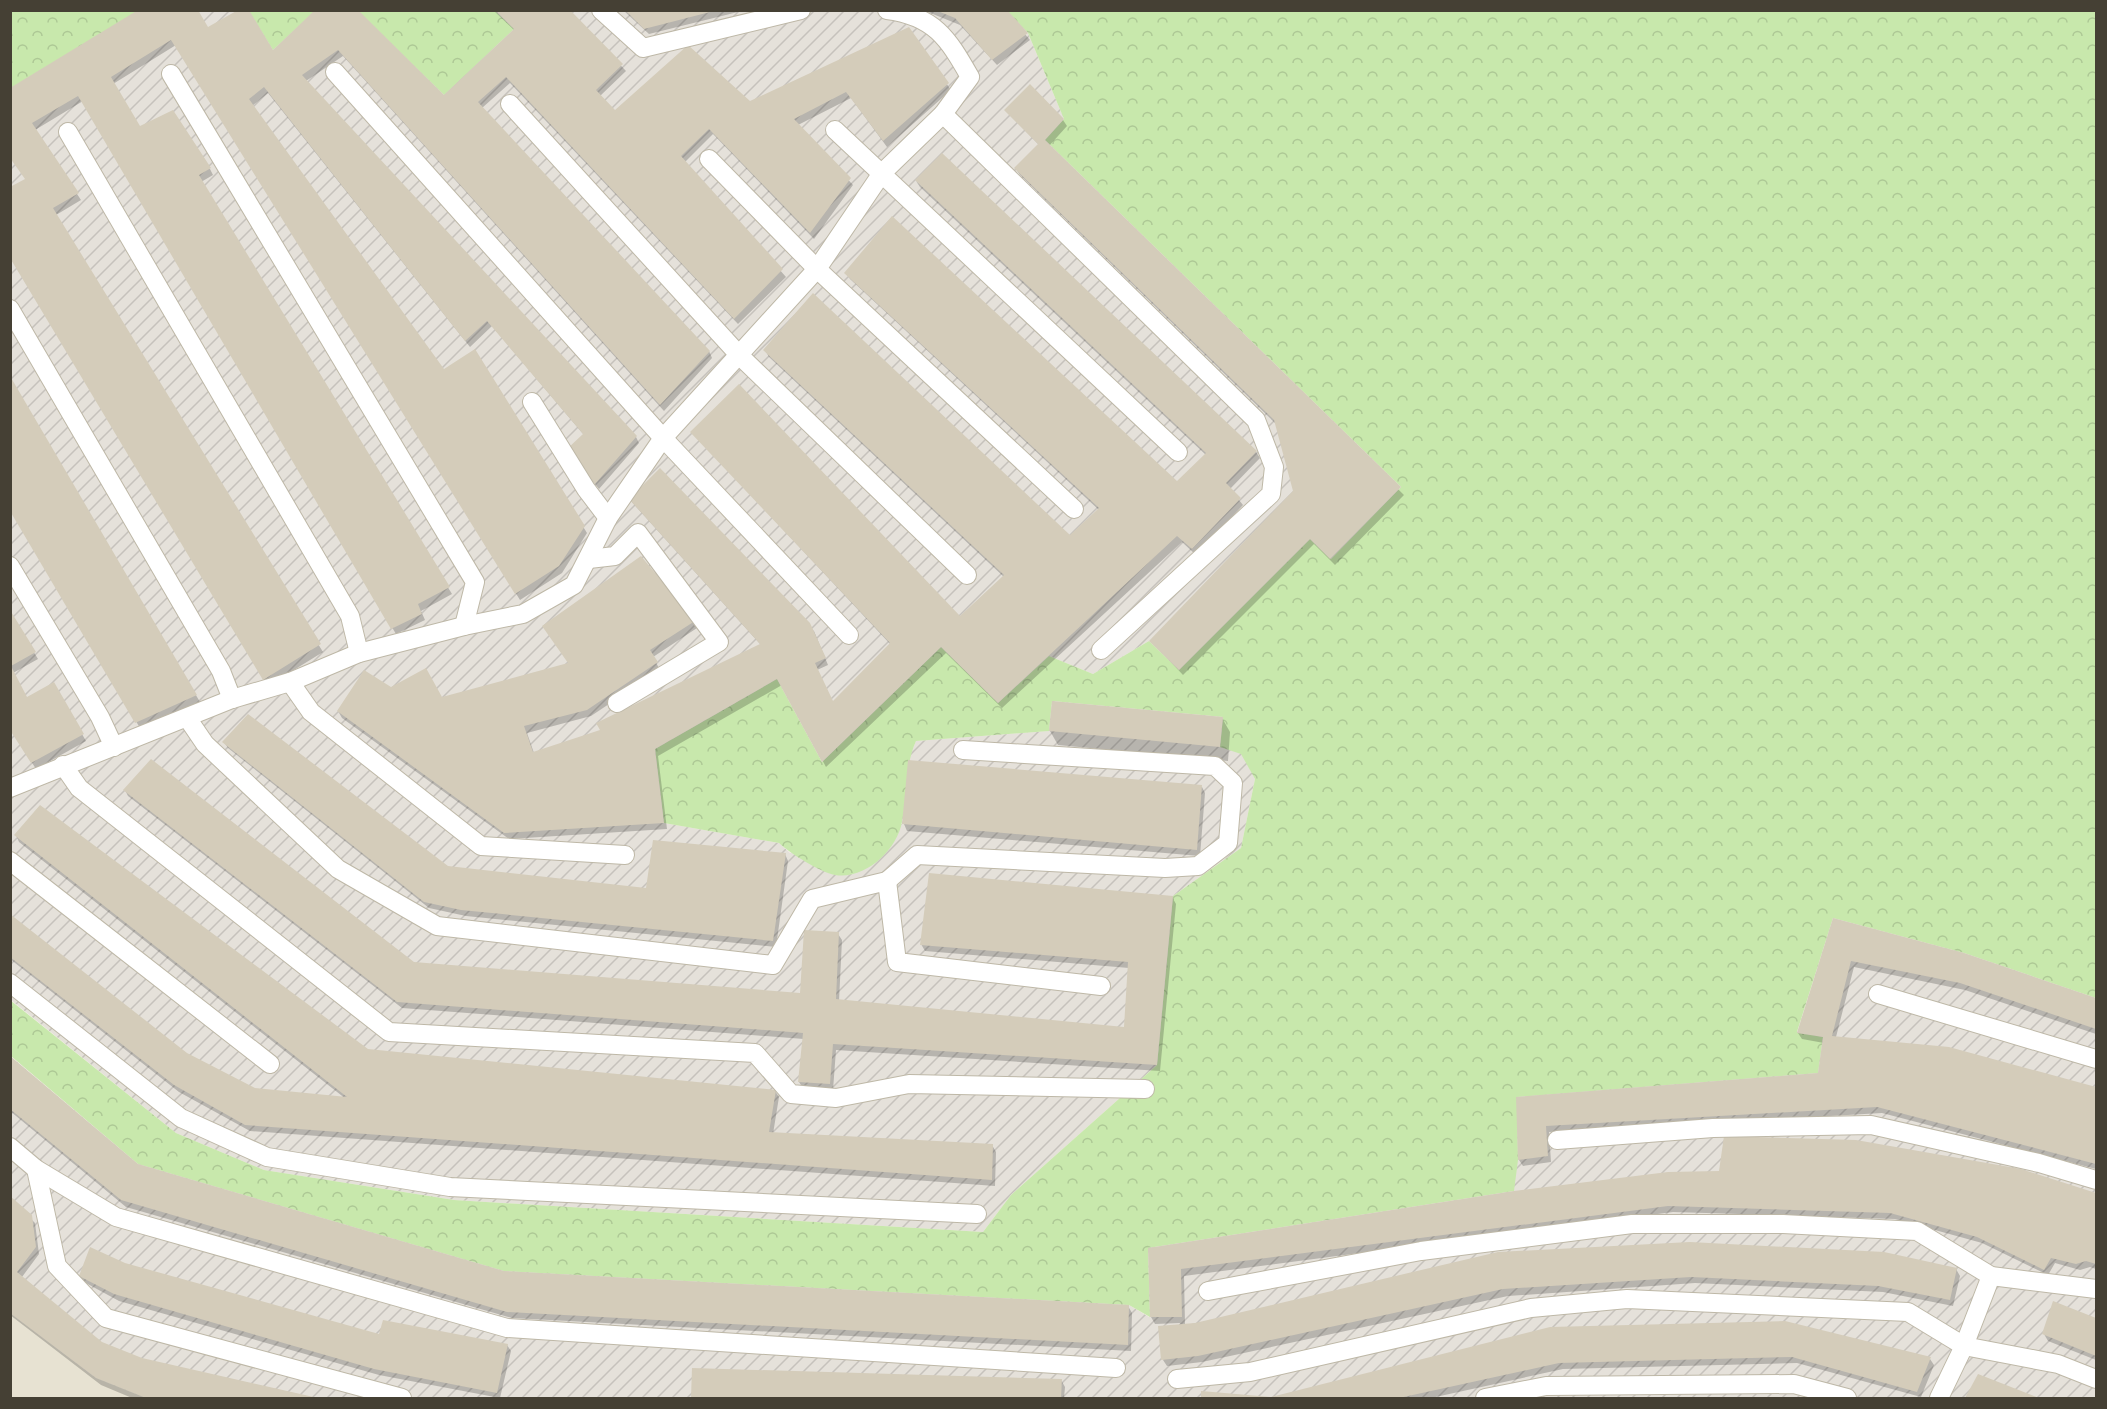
<svg xmlns="http://www.w3.org/2000/svg" width="2107" height="1409" font-family="'Fira Sans',sans-serif">
<style>
.residential{fill:#e7e2d2}
.industrial{fill:url(#industrial-furrows)}
.forest{fill:url(#forest-crowns)}
.shadow{fill:#0003}
.building{fill:#d4ccba}
.lines{fill:none;stroke-linecap:round;stroke-linejoin:round}
.lane-casing{stroke:#beb8a7;stroke-width:20}
.lane{stroke:#fff;stroke-width:18}
</style>
<defs>
<pattern id="industrial-furrows" width="10" height="10" patternUnits="userSpaceOnUse" patternTransform="scale(1.5)"><rect width="10" height="10" fill="#e5e1da"/><path d="M-1 1l2-2M0 10L10 0M9 11l2-2" fill="none" stroke="#c6c2bc"/></pattern>
<pattern id="forest-crowns" width="20" height="18" patternUnits="userSpaceOnUse" patternTransform="scale(1.5)"><rect width="20" height="18" fill="#c8e8ac"/><path d="M2 6a3 3 0 1 1 6 0M12 15a3 3 0 1 1 6 0" fill="none" stroke="#adc895"/></pattern>
</defs>
<rect width="100%" height="100%" fill="#f3efe5"/>
<path class="residential" d="M 10,1313 L 96,1378 L 146,1398 L 11,1398 Z"/>
<g class="industrial">
<path d="M 138,11 L 315,11 L 514,29 L 495,11 L 1007,11 L 1028,33 L 1064,119 L 1045,140 L 1401,487 L 1330,559 L 1179,670 L 1149,641 L 1093,674 L 1049,656 L 998,703 L 822,762 L 777,680 L 664,823 L 779,843 L 790,853 L 902,824 L 908,760 L 916,741 L 1048,731 L 1052,701 L 1223,717 L 1255,779 L 1241,848 L 1173,896 L 1157,1065 L 1011,1195 L 983,1232 L 454,1200 L 264,1170 L 176,1133 L 11,1000 L 10,88 Z"/>
<path d="M 1833,918 L 1964,953 L 2096,998 L 2096,1398 L 146,1398 L 96,1378 L 11,1313 L 10,1056 L 138,1164 L 1129,1305 L 1149,1317 L 1148,1248 L 1514,1191 L 1516,1097 L 1797,1033 Z"/>
</g>
<g class="forest">
<path d="M 11,11 L 138,11 L 11,88 Z"/>
<path d="M 249,11 L 315,11 L 273,50 Z"/>
<path d="M 358,11 L 495,11 L 514,29 L 444,95 Z"/>
<path d="M 1007,11 L 2096,11 L 2096,998 L 1964,953 L 1833,918 L 1797,1032 L 1823,1037 L 1818,1073 L 1517,1097 L 1518,1160 L 1514,1191 L 1148,1248 L 1150,1317 L 1129,1305 L 504,1271 L 138,1164 L 11,1056 L 10,1000 L 176,1133 L 264,1170 L 454,1200 L 983,1232 L 1011,1195 L 1157,1065 L 1173,896 L 1241,848 L 1255,779 L 1241,754 L 1220,747 L 1223,717 L 1052,701 L 1049,731 L 916,741 C 904,768 908,795 902,822 C 897,850 865,880 835,875 C 820,872 791,854 779,843 L 664,823 L 655,749 L 777,679 L 822,762 L 941,647 L 998,703 L 1049,656 L 1093,674 L 1149,641 L 1179,670 L 1310,539 L 1331,559 L 1401,487 L 1045,140 L 1064,119 L 1028,33 Z"/>
</g>
<g class="shadow">
<path d="M 141,10 L 208,29 L 272,52 L 318,10 L 444,97 L 515,31 L 493,10 L 568,10 L 626,71 L 600,96 L 615,112 L 750,103 L 908,29 L 951,90 L 887,147 L 851,98 L 798,125 L 853,185 L 814,239 L 713,134 L 685,162 L 786,277 L 738,324 L 510,83 L 482,108 L 709,351 L 712,358 L 664,411 L 343,56 L 306,81 L 636,437 L 639,443 L 599,489 L 572,455 L 584,435 L 492,326 L 470,347 L 268,93 L 252,106 L 443,371 L 475,351 L 587,533 L 562,573 L 520,600 L 176,45 L 113,84 L 140,128 L 210,169 L 213,175 L 201,182 L 452,594 L 421,611 L 425,620 L 396,634 L 83,101 L 35,130 L 81,200 L 56,215 L 323,652 L 268,686 L 10,255 L 27,179 L 10,89 Z"/>
<path d="M 623,10 L 746,10 L 649,34 Z"/>
<path d="M 923,10 L 1004,10 L 1030,40 L 997,65 L 960,25 Z"/>
<path d="M 1006,111 L 1063,120 L 1067,126 L 1049,146 L 1404,495 L 1335,565 L 1314,544 L 1183,675 L 1151,641 L 1295,492 L 1276,424 L 1020,175 L 1016,169 L 1039,145 Z"/>
<path d="M 916,181 L 1256,452 L 1260,458 L 1230,489 L 1243,505 L 1196,555 L 1182,542 L 1002,708 L 946,653 L 826,767 L 782,685 L 658,756 L 667,829 L 509,839 L 342,718 L 338,711 L 391,689 L 442,699 L 570,664 L 548,632 L 694,622 L 697,628 L 653,657 L 660,670 L 591,716 L 527,733 L 534,753 L 602,731 L 761,645 L 630,500 L 814,631 L 828,665 L 817,670 L 833,703 L 891,645 L 692,432 L 960,618 L 1004,577 L 769,357 L 765,350 L 1070,537 L 1099,510 L 850,279 L 846,273 L 1177,483 L 1206,455 L 920,187 Z"/>
<path d="M 10,379 L 200,702 L 140,728 L 10,508 Z"/>
<path d="M 10,613 L 38,659 L 13,673 L 26,699 L 53,684 L 86,741 L 36,769 L 10,728 Z"/>
<path d="M 1222,718 L 1230,732 L 1228,761 L 1058,745 L 1050,731 Z"/>
<path d="M 224,742 L 447,867 L 647,889 L 785,854 L 788,861 L 776,947 L 466,916 L 429,908 L 228,748 Z"/>
<path d="M 1202,787 L 1205,793 L 1200,856 L 907,831 L 904,824 Z"/>
<path d="M 125,790 L 413,963 L 802,995 L 838,934 L 842,940 L 839,1001 L 1125,1029 L 1129,968 L 925,951 L 921,944 L 1172,897 L 1176,904 L 1160,1071 L 836,1050 L 833,1090 L 803,1088 L 799,1082 L 804,1039 L 402,1008 L 128,796 Z"/>
<path d="M 16,835 L 368,1050 L 775,1091 L 779,1097 L 773,1134 L 992,1145 L 996,1152 L 995,1186 L 250,1131 L 179,1092 L 10,959 L 10,916 L 186,1055 L 254,1089 L 346,1099 L 19,842 Z"/>
<path d="M 1834,920 L 1964,954 L 2096,999 L 2096,1034 L 1965,990 L 1854,967 L 1836,1037 L 1949,1049 L 2096,1089 L 2096,1169 L 1882,1113 L 1549,1132 L 1551,1162 L 1523,1166 L 1519,1160 L 1518,1099 L 1819,1074 L 1824,1043 L 1802,1039 L 1798,1033 Z"/>
<path d="M 10,1058 L 137,1166 L 504,1272 L 1128,1306 L 1132,1313 L 1131,1351 L 512,1318 L 126,1207 L 10,1111 Z"/>
<path d="M 2021,1170 L 2096,1194 L 2096,1269 L 2090,1267 L 2080,1270 L 2055,1263 L 2048,1275 L 1982,1243 L 1895,1219 L 1673,1212 L 1184,1276 L 1185,1325 L 1690,1243 L 1956,1269 L 1960,1276 L 1953,1306 L 1883,1292 L 1695,1283 L 1508,1296 L 1202,1362 L 1167,1366 L 1163,1360 L 1180,1323 L 1155,1324 L 1151,1317 L 1149,1249 Z"/>
<path d="M 10,1198 L 35,1223 L 39,1254 L 22,1277 L 101,1344 L 141,1359 L 315,1398 L 132,1398 L 101,1385 L 10,1315 Z"/>
<path d="M 125,1264 L 380,1336 L 507,1345 L 511,1351 L 500,1398 L 379,1375 L 119,1301 L 84,1282 L 80,1276 Z"/>
<path d="M 2054,1303 L 2096,1319 L 2096,1360 L 2048,1341 L 2044,1334 Z"/>
<path d="M 1550,1329 L 1930,1359 L 1934,1365 L 1921,1397 L 1797,1363 L 1563,1369 L 1431,1398 L 1202,1398 L 1203,1393 L 1271,1398 Z"/>
<path d="M 693,1370 L 1061,1380 L 1065,1387 L 1064,1398 L 692,1398 Z"/>
<path d="M 1979,1376 L 2035,1398 L 1967,1398 Z"/>
</g>
<g class="building">
<path d="M 138,10 L 198,10 L 208,27 L 238,10 L 249,10 L 273,50 L 315,10 L 358,10 L 444,95 L 514,29 L 495,10 L 570,10 L 623,64 L 596,90 L 615,110 L 688,45 L 750,101 L 909,27 L 949,83 L 883,141 L 846,92 L 794,119 L 851,178 L 810,233 L 709,129 L 681,156 L 783,269 L 734,319 L 506,77 L 478,102 L 710,351 L 660,405 L 338,50 L 302,75 L 637,436 L 595,484 L 567,449 L 583,434 L 487,321 L 465,341 L 264,87 L 249,99 L 444,369 L 475,349 L 585,526 L 559,566 L 515,594 L 171,40 L 111,77 L 140,126 L 173,110 L 211,168 L 199,175 L 450,587 L 418,604 L 422,614 L 391,629 L 78,96 L 32,123 L 79,193 L 53,208 L 321,644 L 263,680 L 10,258 L 10,187 L 25,179 L 10,158 L 10,88 Z"/>
<path d="M 625,10 L 714,10 L 714,11 L 644,29 Z"/>
<path d="M 935,10 L 1007,10 L 1028,33 L 992,60 L 955,18 Z"/>
<path d="M 1030,84 L 1064,119 L 1045,140 L 1401,487 L 1330,559 L 1310,539 L 1179,670 L 1149,641 L 1293,491 L 1274,420 L 1014,168 L 1038,144 L 1004,110 Z"/>
<path d="M 942,153 L 1257,451 L 1226,483 L 1241,498 L 1192,549 L 1177,536 L 998,703 L 941,647 L 822,762 L 777,679 L 655,749 L 664,823 L 504,833 L 337,711 L 364,670 L 391,687 L 426,668 L 442,697 L 568,663 L 542,626 L 641,556 L 695,621 L 650,650 L 658,662 L 587,710 L 524,726 L 533,752 L 600,730 L 596,723 L 760,644 L 629,499 L 660,468 L 810,623 L 826,658 L 815,663 L 833,701 L 890,643 L 690,432 L 739,384 L 960,616 L 1004,575 L 763,350 L 813,293 L 1070,535 L 1099,508 L 844,273 L 892,216 L 1177,481 L 1206,453 L 915,180 Z"/>
<path d="M 10,376 L 197,695 L 135,723 L 10,511 Z"/>
<path d="M 10,610 L 36,652 L 11,666 L 27,697 L 54,682 L 84,734 L 31,763 L 10,730 Z"/>
<path d="M 1052,701 L 1223,717 L 1220,747 L 1049,731 Z"/>
<path d="M 248,714 L 448,866 L 646,888 L 653,840 L 786,853 L 773,941 L 461,910 L 424,902 L 222,742 Z"/>
<path d="M 151,759 L 414,962 L 800,993 L 804,930 L 839,932 L 836,999 L 1124,1027 L 1128,962 L 920,945 L 929,873 L 1173,896 L 1157,1065 L 833,1044 L 830,1084 L 798,1082 L 803,1033 L 397,1002 L 123,790 Z"/>
<path d="M 908,760 L 1202,785 L 1197,850 L 902,824 Z"/>
<path d="M 40,805 L 368,1049 L 776,1090 L 769,1132 L 993,1144 L 992,1180 L 245,1125 L 174,1085 L 10,957 L 10,914 L 187,1053 L 255,1088 L 347,1097 L 14,835 Z"/>
<path d="M 1833,918 L 1964,953 L 2096,998 L 2096,1029 L 1960,983 L 1851,961 L 1832,1036 L 1949,1047 L 2096,1087 L 2096,1164 L 1877,1107 L 1546,1126 L 1548,1156 L 1518,1160 L 1516,1097 L 1818,1073 L 1823,1037 L 1797,1033 Z"/>
<path d="M 10,1056 L 138,1164 L 504,1271 L 1129,1305 L 1128,1345 L 507,1312 L 121,1200 L 10,1109 Z"/>
<path d="M 1724,1136 L 1856,1140 L 2021,1169 L 2096,1193 L 2096,1264 L 2086,1261 L 2076,1264 L 2051,1258 L 2044,1270 L 1977,1237 L 1890,1213 L 1668,1206 L 1181,1269 L 1182,1317 L 1150,1317 L 1148,1248 L 1514,1191 L 1668,1172 L 1719,1171 Z"/>
<path d="M 10,1196 L 32,1215 L 36,1247 L 17,1272 L 102,1342 L 142,1358 L 318,1398 L 146,1398 L 96,1378 L 10,1313 Z"/>
<path d="M 1690,1242 L 1884,1252 L 1957,1268 L 1950,1300 L 1878,1286 L 1691,1277 L 1503,1289 L 1198,1356 L 1161,1360 L 1158,1326 L 1195,1323 L 1498,1252 Z"/>
<path d="M 90,1247 L 125,1263 L 379,1334 L 383,1320 L 508,1344 L 497,1393 L 374,1369 L 114,1294 L 79,1276 Z"/>
<path d="M 2053,1301 L 2096,1318 L 2096,1356 L 2042,1334 Z"/>
<path d="M 1785,1321 L 1931,1357 L 1917,1392 L 1792,1357 L 1559,1363 L 1399,1398 L 1201,1398 L 1201,1391 L 1271,1397 L 1550,1327 Z"/>
<path d="M 692,1368 L 1062,1379 L 1061,1398 L 691,1398 Z"/>
<path d="M 1978,1374 L 2039,1398 L 1965,1398 Z"/>
</g>
<g class="lines">
<defs>
<g id="lane">
<path d="M 601,10 L 643,48 L 801,10"/>
<path d="M 887,10 C 934,16 948,38 970,77 L 943,114"/>
<path d="M 335,72 L 663,438 L 849,635"/>
<path d="M 171,74 L 475,582 L 464,626"/>
<path d="M 510,104 L 740,356 L 967,575"/>
<path d="M 835,130 L 1178,452"/>
<path d="M 68,132 L 350,616 L 359,653"/>
<path d="M 709,159 L 817,269 L 1074,509"/>
<path d="M 10,309 L 221,671 L 232,699"/>
<path d="M 532,402 L 586,489 L 608,518"/>
<path d="M 589,559 L 615,556 L 638,533 L 719,642 L 617,703"/>
<path d="M 10,566 L 100,717 L 114,747"/>
<path d="M 290,682 L 311,712 L 481,846 L 625,855"/>
<path d="M 188,719 L 205,744 L 338,869 L 437,926 L 773,965 L 812,899 L 887,881 L 897,962 L 1101,986"/>
<path d="M 63,765 L 79,788 L 389,1032 L 755,1053 L 791,1094 L 836,1098 L 909,1084 L 1145,1089"/>
<path d="M 10,788 L 232,699 L 290,682 L 359,653 L 464,626 L 523,614 L 574,585 L 608,518 L 663,438 L 817,269 L 882,173 L 943,114 L 1256,420 L 1274,467 L 1271,494 L 1101,650"/>
<path d="M 10,861 L 270,1064"/>
<path d="M 887,881 L 917,855 L 1165,868 L 1198,866 L 1228,843 L 1233,783 L 1215,766 L 963,750"/>
<path d="M 10,983 L 181,1118 L 267,1157 L 450,1187 L 977,1214"/>
<path d="M 1878,994 L 2096,1059"/>
<path d="M 1557,1140 L 1713,1128 L 1871,1125 L 2039,1163 L 2096,1180"/>
<path d="M 10,1147 L 36,1169 L 116,1217 L 507,1328 L 1116,1368"/>
<path d="M 36,1169 L 57,1266 L 106,1318 L 402,1398"/>
<path d="M 1208,1291 L 1421,1251 L 1632,1224 L 1783,1224 L 1917,1231 L 1991,1276 L 2096,1289"/>
<path d="M 1177,1379 L 1250,1372 L 1531,1308 L 1627,1299 L 1908,1312 L 1964,1346 L 2058,1364 L 2096,1379"/>
<path d="M 1485,1398 L 1546,1386 L 1794,1384 L 1847,1398"/>
<path d="M 1939,1398 L 1964,1346 L 1991,1276"/>
</g>
</defs>
<use href="#lane" class="lane-casing"/>
<use href="#lane" class="lane"/>
</g>
<rect width="2107" height="1409" fill="none" stroke="#454034" stroke-width="24"/>
</svg>
